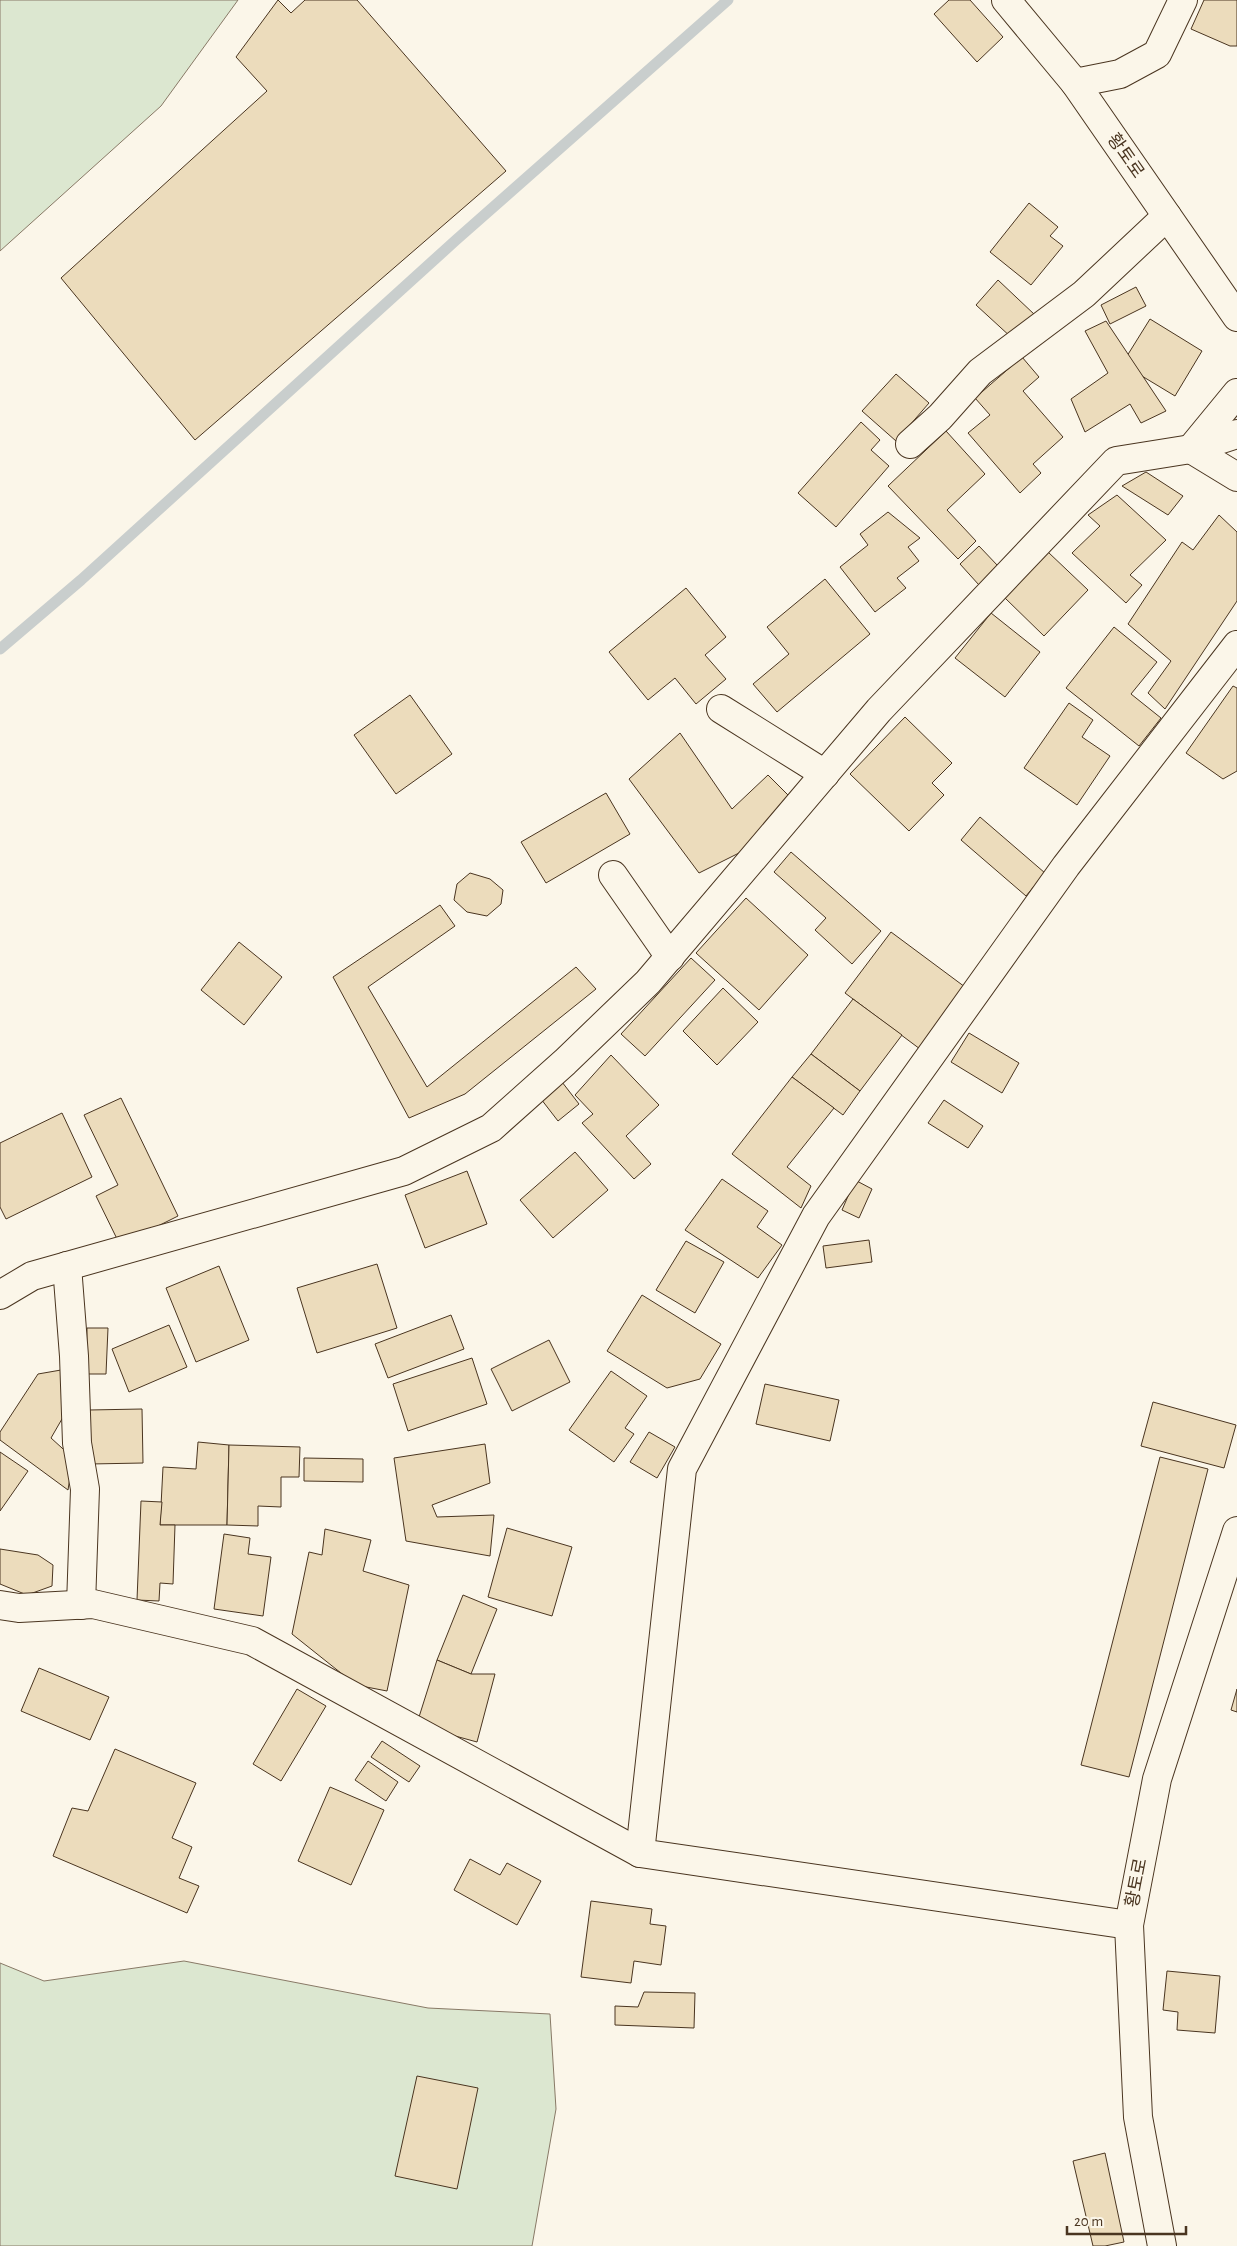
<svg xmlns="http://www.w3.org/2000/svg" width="1237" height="2246" font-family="'Alegreya Sans','Noto Sans KR',sans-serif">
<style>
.green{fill:#dce7d0;stroke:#887966}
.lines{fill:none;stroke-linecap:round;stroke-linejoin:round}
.stream{stroke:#c9cecd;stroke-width:11}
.building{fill:#ecdcbc;stroke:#4a3520}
.minor-casing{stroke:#4a3520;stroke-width:30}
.major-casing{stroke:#4a3520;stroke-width:30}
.minor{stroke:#fbf6e9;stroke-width:28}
.major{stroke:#fbf6e9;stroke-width:28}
.labels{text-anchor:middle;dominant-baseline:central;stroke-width:4;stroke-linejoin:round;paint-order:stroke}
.street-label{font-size:18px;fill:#4a3520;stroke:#fbf6e9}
</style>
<rect width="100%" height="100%" fill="#fbf6e9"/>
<g class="green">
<path d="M 0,0 L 238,0 L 161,106 L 0,251 Z"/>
<path d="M 184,1961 L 428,2008 L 550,2014 L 556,2109 L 532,2246 L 0,2246 L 0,1963 L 44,1981 Z"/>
</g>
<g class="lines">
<path class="stream" d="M 0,649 L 81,580 L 456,240 L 728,0"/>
</g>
<g class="building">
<path d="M 278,0 L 291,13 L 305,0 L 357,0 L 506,171 L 195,440 L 61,278 L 267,91 L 236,57 Z"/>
<path d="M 949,0 L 970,0 L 1003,37 L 977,62 L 934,14 Z"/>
<path d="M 1204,0 L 1237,0 L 1237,46 L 1230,46 L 1191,29 Z"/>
<path d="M 1029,203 L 1058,227 L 1050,236 L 1063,246 L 1031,285 L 990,252 Z"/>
<path d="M 998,280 L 1035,315 L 1012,338 L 976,305 Z"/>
<path d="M 1136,287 L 1146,306 L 1110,324 L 1101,305 Z"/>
<path d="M 1150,319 L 1202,351 L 1175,396 L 1122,364 Z"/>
<path d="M 1106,321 L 1166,411 L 1141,423 L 1130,404 L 1085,432 L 1071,399 L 1108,373 L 1085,331 Z"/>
<path d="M 1022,357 L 1039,377 L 1023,391 L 1063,437 L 1033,464 L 1041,473 L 1020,493 L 968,433 L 990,415 L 975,398 Z"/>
<path d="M 896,374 L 929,403 L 896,441 L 862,411 Z"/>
<path d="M 861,422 L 880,440 L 871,450 L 889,466 L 836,527 L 798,493 Z"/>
<path d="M 946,431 L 985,474 L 947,510 L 976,541 L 958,559 L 888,486 Z"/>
<path d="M 1146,472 L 1183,496 L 1168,515 L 1122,486 Z"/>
<path d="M 1117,495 L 1166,540 L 1130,575 L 1142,585 L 1126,603 L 1072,553 L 1100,526 L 1088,515 Z"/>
<path d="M 888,512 L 920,538 L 908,547 L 919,561 L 897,578 L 906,588 L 875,612 L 840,567 L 868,545 L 860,534 Z"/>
<path d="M 1219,515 L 1237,532 L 1237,601 L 1165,709 L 1148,693 L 1171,661 L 1128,624 L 1182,542 L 1193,550 Z"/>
<path d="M 979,546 L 998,566 L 979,585 L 960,564 Z"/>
<path d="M 1048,552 L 1088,590 L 1044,636 L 1005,598 Z"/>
<path d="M 825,579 L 870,634 L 777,712 L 753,684 L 789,654 L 767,627 Z"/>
<path d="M 686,588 L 726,637 L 705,655 L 726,679 L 696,704 L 675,678 L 648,700 L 609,652 Z"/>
<path d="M 991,613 L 1040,652 L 1005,697 L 955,658 Z"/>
<path d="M 1114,627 L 1157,662 L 1131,694 L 1161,718 L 1139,746 L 1066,688 Z"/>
<path d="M 1233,686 L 1237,688 L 1237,771 L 1223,779 L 1186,753 Z"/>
<path d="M 410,695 L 452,754 L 396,794 L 354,735 Z"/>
<path d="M 1069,703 L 1093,720 L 1082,737 L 1110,756 L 1077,805 L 1024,768 Z"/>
<path d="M 905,717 L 952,763 L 932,783 L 944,795 L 909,831 L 850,774 Z"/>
<path d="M 680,733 L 732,809 L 768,775 L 797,804 L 743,851 L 699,873 L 629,779 Z"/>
<path d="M 606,793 L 630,834 L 546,883 L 521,842 Z"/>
<path d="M 980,817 L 1045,873 L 1026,896 L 961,840 Z"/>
<path d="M 791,852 L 881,931 L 852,964 L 815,930 L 826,918 L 774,872 Z"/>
<path d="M 470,873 L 490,879 L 503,890 L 501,904 L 487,916 L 467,912 L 454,900 L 457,884 Z"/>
<path d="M 746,898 L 808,955 L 759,1010 L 696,953 Z"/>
<path d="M 440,905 L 455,926 L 368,987 L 427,1087 L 576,967 L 596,989 L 465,1094 L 409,1118 L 333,977 Z"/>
<path d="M 891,932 L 965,987 L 920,1049 L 845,993 Z"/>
<path d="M 239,942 L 282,977 L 244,1025 L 201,990 Z"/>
<path d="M 691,958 L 715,980 L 645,1056 L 621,1034 Z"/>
<path d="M 723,988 L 758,1022 L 717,1065 L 683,1031 Z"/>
<path d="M 853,999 L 902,1035 L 860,1091 L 811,1054 Z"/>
<path d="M 969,1033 L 1019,1063 L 1002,1093 L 951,1062 Z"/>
<path d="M 811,1054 L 860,1091 L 843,1115 L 792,1077 Z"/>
<path d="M 611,1055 L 659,1105 L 626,1136 L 651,1164 L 634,1179 L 582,1123 L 593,1114 L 575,1095 Z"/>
<path d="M 792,1077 L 834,1108 L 787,1167 L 811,1186 L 801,1208 L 732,1154 Z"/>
<path d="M 562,1082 L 579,1104 L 558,1121 L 541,1099 Z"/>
<path d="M 121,1098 L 178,1216 L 120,1245 L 96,1196 L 118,1185 L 84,1115 Z"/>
<path d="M 944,1100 L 983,1126 L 968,1148 L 928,1123 Z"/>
<path d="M 62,1113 L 92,1177 L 6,1219 L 0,1207 L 0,1143 Z"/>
<path d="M 575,1152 L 608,1190 L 553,1238 L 520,1200 Z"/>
<path d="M 467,1171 L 487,1224 L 425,1248 L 405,1195 Z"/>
<path d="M 722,1179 L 768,1211 L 757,1227 L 782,1245 L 758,1278 L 685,1230 Z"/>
<path d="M 855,1180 L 872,1189 L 859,1218 L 842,1210 Z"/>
<path d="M 869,1240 L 872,1262 L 826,1268 L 823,1246 Z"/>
<path d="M 686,1241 L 724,1262 L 695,1313 L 656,1290 Z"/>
<path d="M 377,1264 L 397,1328 L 317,1353 L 297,1288 Z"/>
<path d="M 219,1266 L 249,1340 L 196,1362 L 166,1288 Z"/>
<path d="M 642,1295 L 721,1344 L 700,1379 L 667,1388 L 607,1351 Z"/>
<path d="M 451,1315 L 464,1349 L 388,1378 L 375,1344 Z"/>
<path d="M 169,1325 L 187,1367 L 129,1392 L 112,1349 Z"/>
<path d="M 87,1328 L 108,1328 L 106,1374 L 86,1374 Z"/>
<path d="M 549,1340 L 570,1382 L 512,1411 L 491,1369 Z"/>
<path d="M 472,1358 L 487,1404 L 408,1431 L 393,1384 Z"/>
<path d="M 61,1370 L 66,1412 L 51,1438 L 73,1458 L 68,1490 L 0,1440 L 0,1432 L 38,1374 Z"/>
<path d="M 611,1371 L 647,1396 L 625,1428 L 634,1434 L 614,1462 L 569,1430 Z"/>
<path d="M 765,1384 L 839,1400 L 830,1441 L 756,1424 Z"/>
<path d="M 1153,1402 L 1236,1425 L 1224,1468 L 1141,1446 Z"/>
<path d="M 142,1409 L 143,1463 L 90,1464 L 89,1410 Z"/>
<path d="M 649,1432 L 675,1447 L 657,1478 L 630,1462 Z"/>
<path d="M 198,1442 L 229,1445 L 227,1525 L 160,1525 L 163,1467 L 196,1469 Z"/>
<path d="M 485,1444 L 490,1483 L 432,1505 L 437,1517 L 494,1515 L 490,1556 L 406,1541 L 394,1458 Z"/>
<path d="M 229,1445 L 300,1447 L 299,1477 L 281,1477 L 281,1507 L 258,1506 L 258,1526 L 227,1525 Z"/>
<path d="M 0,1452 L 28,1471 L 0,1511 Z"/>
<path d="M 1160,1457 L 1208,1469 L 1129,1777 L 1081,1765 Z"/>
<path d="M 304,1458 L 363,1459 L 363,1482 L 304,1481 Z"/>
<path d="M 141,1501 L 162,1502 L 160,1525 L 175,1525 L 173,1584 L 160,1583 L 159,1601 L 137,1600 Z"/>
<path d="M 507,1528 L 572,1547 L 552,1616 L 488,1597 Z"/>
<path d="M 325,1529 L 371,1540 L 363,1571 L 409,1585 L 387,1691 L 356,1685 L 292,1634 L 309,1552 L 322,1555 Z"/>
<path d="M 224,1534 L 250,1538 L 248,1554 L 271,1557 L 263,1616 L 214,1609 Z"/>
<path d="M 0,1549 L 38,1555 L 53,1565 L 52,1586 L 27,1595 L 0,1584 Z"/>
<path d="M 463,1595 L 497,1609 L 471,1674 L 437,1660 Z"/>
<path d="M 437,1660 L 471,1674 L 495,1674 L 477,1742 L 437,1731 L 419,1717 Z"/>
<path d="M 39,1668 L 109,1697 L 90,1740 L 21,1711 Z"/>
<path d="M 297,1689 L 326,1706 L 281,1781 L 253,1764 Z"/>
<path d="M 1237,1689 L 1237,1712 L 1231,1710 Z"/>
<path d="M 382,1741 L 420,1766 L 409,1782 L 371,1757 Z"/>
<path d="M 115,1749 L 196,1783 L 172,1838 L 192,1847 L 179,1878 L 199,1886 L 187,1913 L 53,1856 L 72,1808 L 88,1811 Z"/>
<path d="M 368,1761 L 398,1782 L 386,1801 L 355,1780 Z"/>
<path d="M 330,1787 L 384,1810 L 351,1885 L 298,1861 Z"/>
<path d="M 470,1859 L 500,1875 L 507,1863 L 541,1881 L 517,1925 L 454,1890 Z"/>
<path d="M 591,1901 L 652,1909 L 650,1924 L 666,1926 L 661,1965 L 634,1961 L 631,1983 L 581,1977 Z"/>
<path d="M 1167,1971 L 1220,1976 L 1215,2033 L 1177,2030 L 1178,2012 L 1163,2010 Z"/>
<path d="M 644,1992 L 695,1993 L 694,2028 L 615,2025 L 615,2006 L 638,2007 Z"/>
<path d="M 417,2076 L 478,2088 L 457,2189 L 395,2176 Z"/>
<path d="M 1105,2153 L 1124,2242 L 1105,2246 L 1093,2246 L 1073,2161 Z"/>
</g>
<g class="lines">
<defs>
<g id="minor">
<path d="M 1075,83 L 1120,74 L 1157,54 L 1183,0"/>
<path d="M 1237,393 L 1191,449 L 1237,477"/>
<path d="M 910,444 L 940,417 L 980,372 L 1084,294 L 1167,216"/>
<path d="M 721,709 L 825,774"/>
<path d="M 613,875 L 670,957"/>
<path d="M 67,1266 L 74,1356 L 77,1443 L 85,1489 L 81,1605"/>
<path d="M 0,1295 L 32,1276 L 404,1171 L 491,1128 L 565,1062 L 648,982 L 879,710 L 1116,461 L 1191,449 L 1237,434"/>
<path d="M 0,1605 L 19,1608 L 93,1604 L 252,1641 L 640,1853 L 1129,1925"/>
<path d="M 640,1853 L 682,1469 L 816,1216 L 1066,866 L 1237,645"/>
</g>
<g id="major">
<path d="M 1006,0 L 1075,83 L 1237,317"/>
<path d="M 1162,2246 L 1138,2117 L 1129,1925 L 1157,1779 L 1237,1531"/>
</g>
</defs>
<use href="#minor" class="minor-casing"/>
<use href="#major" class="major-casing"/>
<use href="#minor" class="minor"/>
<use href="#major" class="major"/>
</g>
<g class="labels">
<g class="street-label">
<text transform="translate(1125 156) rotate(55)">황토로</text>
<text transform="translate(1137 1883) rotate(-79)">황토로</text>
</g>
</g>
<path d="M1067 2226v8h119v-8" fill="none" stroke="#4a3520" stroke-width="2.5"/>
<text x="1074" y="2226" font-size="15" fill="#4a3520" stroke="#fbf6e9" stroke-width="4" paint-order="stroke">20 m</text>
</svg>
